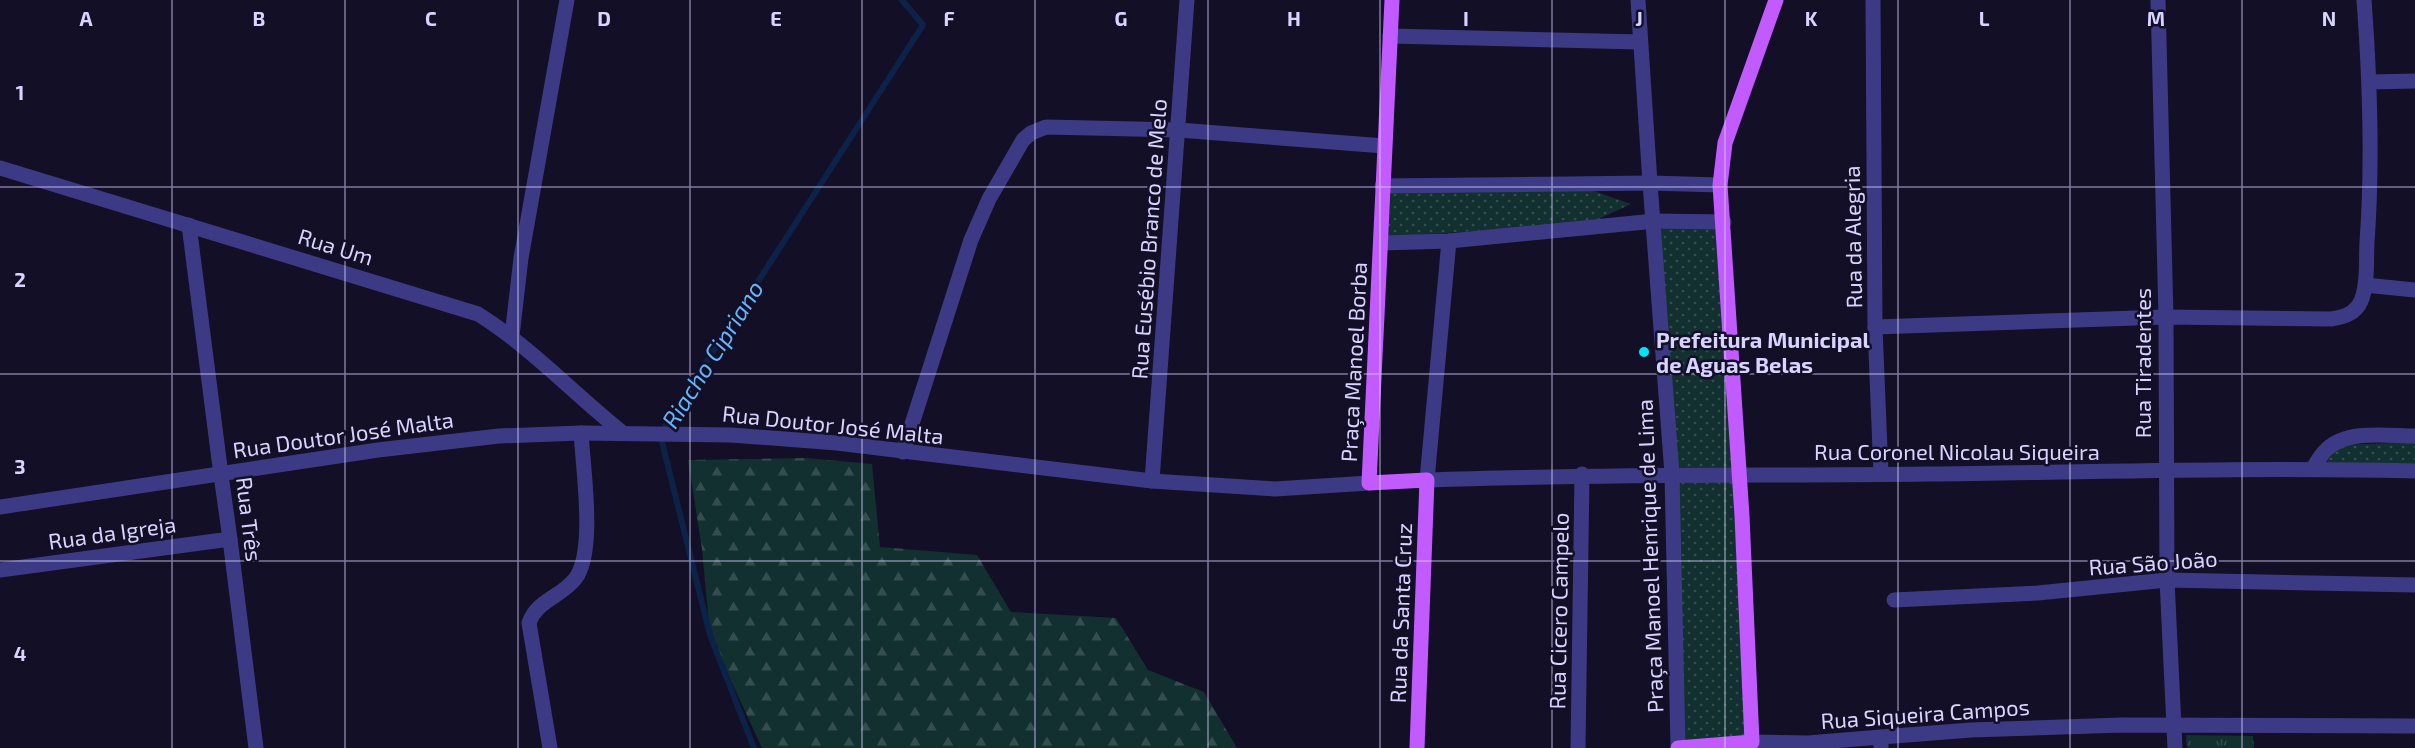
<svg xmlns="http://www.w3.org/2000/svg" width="2415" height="748" font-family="'Exo 2',sans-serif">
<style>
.grass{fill:url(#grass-tufts)}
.forest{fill:url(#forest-firs)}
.park{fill:url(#park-dots)}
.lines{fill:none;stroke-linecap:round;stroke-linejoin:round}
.stream{stroke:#0c2248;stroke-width:6}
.minor{stroke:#3d3a85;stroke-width:15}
.tertiary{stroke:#3d3a85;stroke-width:15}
.primary{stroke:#c25bff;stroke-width:15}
.grid{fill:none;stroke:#d9d4ff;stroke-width:1.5;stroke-opacity:0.55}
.poi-dot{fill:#00e5ff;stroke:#130f26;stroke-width:2}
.labels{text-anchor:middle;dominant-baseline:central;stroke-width:5;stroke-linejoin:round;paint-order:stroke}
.street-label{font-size:22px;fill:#d9d4ff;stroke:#130f26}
.poi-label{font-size:22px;font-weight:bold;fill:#d9d4ff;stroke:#130f26;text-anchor:start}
.water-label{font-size:24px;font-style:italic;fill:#62b6ff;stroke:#130f26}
.grid-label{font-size:20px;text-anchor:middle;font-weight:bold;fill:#d9d4ff;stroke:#130f26;stroke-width:5;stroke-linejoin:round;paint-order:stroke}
</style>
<defs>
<pattern id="grass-tufts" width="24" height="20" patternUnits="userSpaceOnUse" patternTransform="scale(1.5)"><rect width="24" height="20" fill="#12302f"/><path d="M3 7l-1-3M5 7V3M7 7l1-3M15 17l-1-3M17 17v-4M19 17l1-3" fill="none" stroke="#344d4e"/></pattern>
<pattern id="forest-firs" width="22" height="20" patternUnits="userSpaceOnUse" patternTransform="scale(1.5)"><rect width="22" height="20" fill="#12302f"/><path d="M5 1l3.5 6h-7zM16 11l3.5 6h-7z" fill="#344d4e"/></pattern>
<pattern id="park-dots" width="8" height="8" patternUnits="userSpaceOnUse" patternTransform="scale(1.5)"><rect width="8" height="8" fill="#12302f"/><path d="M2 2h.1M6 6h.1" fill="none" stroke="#344d4e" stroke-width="1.8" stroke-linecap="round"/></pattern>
</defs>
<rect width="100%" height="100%" fill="#130f26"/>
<path class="grass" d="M 2186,735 L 2253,736 L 2254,748 L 2187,748 Z"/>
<path class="forest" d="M 806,458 L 872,464 L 880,547 L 977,555 L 1011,612 L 1116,618 L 1148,670 L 1204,692 L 1237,748 L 762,748 L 710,635 L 702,549 L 688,460 Z"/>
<g class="park">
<path d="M 1591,190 L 1631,204 L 1590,223 L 1388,237 L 1391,192 Z"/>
<path d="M 1659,226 L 1717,227 L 1737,472 L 1677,468 Z"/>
<path d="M 2415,442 L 2415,466 L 2323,463 L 2342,445 Z"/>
<path d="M 1678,479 L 1734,480 L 1747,737 L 1684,742 Z"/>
</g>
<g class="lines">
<path class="stream" d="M 754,748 L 710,635 L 660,434 L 923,25 L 902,0"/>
<g class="minor">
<path d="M 1638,0 L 1650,183"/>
<path d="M 1873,0 L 1875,327 L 1881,474"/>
<path d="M 2158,0 L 2166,317 L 2167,580 L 2175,748"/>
<path d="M 1390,36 L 1640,42"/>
<path d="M 2370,82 L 2415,81"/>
<path d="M 0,168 L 478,314 C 532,348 574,394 623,433"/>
<path d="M 189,225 L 221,475"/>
<path d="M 2365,285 L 2415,290"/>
<path d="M 1875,327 L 2166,317 L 2331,319 C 2344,317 2355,314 2361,301 C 2368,284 2366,261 2367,242 C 2373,161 2370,81 2364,0"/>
<path d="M 512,336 L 521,258 L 567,0"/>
<path d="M 903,452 L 971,240 L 989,199 L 1023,140 L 1031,133 L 1046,127 L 1179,130 L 1384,146"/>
<path d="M 2313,468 C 2317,462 2321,454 2327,449 C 2348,429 2389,436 2415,436"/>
<path d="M 1427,480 C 1594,474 1761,476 1928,474 C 2090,472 2253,467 2415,471"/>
<path d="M 1152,481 L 1187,0"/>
<path d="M 230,539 L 256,748"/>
<path d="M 1894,600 L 2038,593 L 2167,580 L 2415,585"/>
<path d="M 1881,737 L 1971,730 L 2122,725 L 2415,726"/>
<path d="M 550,748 L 529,623 C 537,600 561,597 575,579 C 596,553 583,468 581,433"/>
<path d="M 1578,748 L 1582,474"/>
</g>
<g class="tertiary">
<path d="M 1650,183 L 1672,474 L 1678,747"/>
<path d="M 1382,186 L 1650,183 L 1720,185"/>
<path d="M 1382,243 L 1449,241 L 1655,221 L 1724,222"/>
<path d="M 1427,480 L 1449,241"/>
<path d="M 0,507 L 378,450 L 499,436 L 581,433 L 731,435 L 837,443 L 1152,481 L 1275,489 L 1369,483"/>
<path d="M 0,570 L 230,539 L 221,475"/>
<path d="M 1752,742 L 1808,743 L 1881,737 L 1881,748"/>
</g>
<g class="primary">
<path d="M 1392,0 L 1369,483 L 1427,480 L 1417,748"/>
<path d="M 1678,748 L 1752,742 L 1742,516 L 1720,185 L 1725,143 L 1776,0"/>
</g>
</g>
<path class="grid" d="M 172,0 L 172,748M 345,0 L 345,748M 518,0 L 518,748M 690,0 L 690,748M 862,0 L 862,748M 1035,0 L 1035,748M 1208,0 L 1208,748M 1380,0 L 1380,748M 1552,0 L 1552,748M 1725,0 L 1725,748M 1898,0 L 1898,748M 2070,0 L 2070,748M 2242,0 L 2242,748M 0,187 L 2415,187M 0,374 L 2415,374M 0,561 L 2415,561"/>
<circle class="poi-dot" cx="1644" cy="352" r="6"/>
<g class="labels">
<g class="street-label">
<text transform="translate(1852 237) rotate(-91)">Rua da Alegria</text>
<text transform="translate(1148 239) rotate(-86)">Rua Eusébio Branco de Melo</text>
<text transform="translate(336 246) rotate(17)">Rua Um</text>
<text transform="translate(1353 362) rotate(-87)">Praça Manoel Borba</text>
<text transform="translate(2142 363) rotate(-90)">Rua Tiradentes</text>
<text transform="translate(833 424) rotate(6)">Rua Doutor José Malta</text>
<text transform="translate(343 434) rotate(-8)">Rua Doutor José Malta</text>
<text x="1957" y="451">Rua Coronel Nicolau Siqueira</text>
<text transform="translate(250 519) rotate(83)">Rua Três</text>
<text transform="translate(112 532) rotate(-8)">Rua da Igreja</text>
<text transform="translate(1649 556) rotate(-92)">Praça Manoel Henrique de Lima</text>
<text transform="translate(2153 562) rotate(-4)">Rua São João</text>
<text transform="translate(1558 611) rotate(-89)">Rua Cicero Campelo</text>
<text transform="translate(1400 613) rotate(-88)">Rua da Santa Cruz</text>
<text transform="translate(1925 713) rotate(-4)">Rua Siqueira Campos</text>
</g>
<g class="poi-label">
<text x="1656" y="339">Prefeitura Municipal<tspan x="1656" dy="25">de Aguas Belas</tspan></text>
</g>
<g class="water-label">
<text transform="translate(712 354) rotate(-58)">Riacho Cipriano</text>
</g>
</g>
<g class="grid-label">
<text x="86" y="26">A</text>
<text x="259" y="26">B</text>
<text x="431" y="26">C</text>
<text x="604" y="26">D</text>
<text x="776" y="26">E</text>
<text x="949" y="26">F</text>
<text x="1121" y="26">G</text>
<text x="1294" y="26">H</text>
<text x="1466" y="26">I</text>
<text x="1639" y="26">J</text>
<text x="1811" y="26">K</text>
<text x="1984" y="26">L</text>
<text x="2156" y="26">M</text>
<text x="2329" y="26">N</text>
<text x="20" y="100">1</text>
<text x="20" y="287">2</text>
<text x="20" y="474">3</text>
<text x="20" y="661">4</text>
</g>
</svg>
